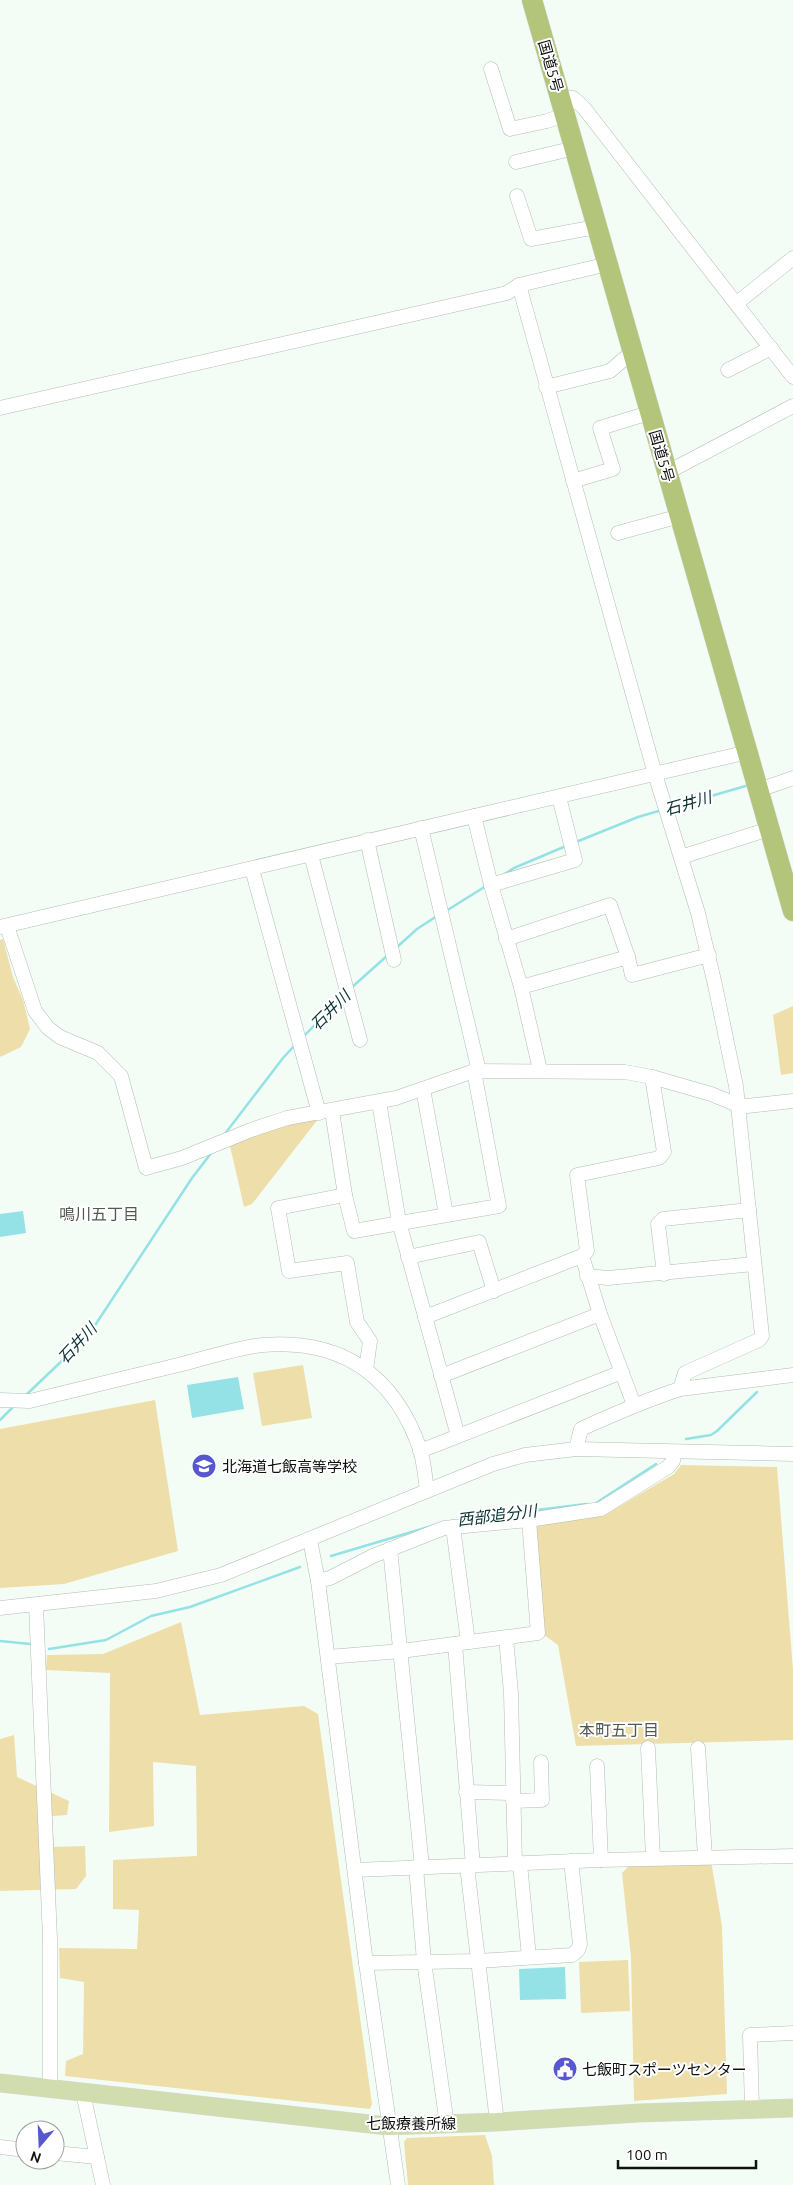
<svg xmlns="http://www.w3.org/2000/svg" width="793" height="2185" font-family="Ubuntu,'Noto Sans JP',sans-serif">
<style>
.green{fill:#eedea9}
.water{fill:#94e2e5}
.lines{fill:none;stroke-linecap:round;stroke-linejoin:round}
.stream{stroke:#94e2e5;stroke-width:2.5}
.minor-casing{stroke:#b3bcb4;stroke-width:15}
.major-casing{stroke:#d9d9d9;stroke-width:19}
.highway-casing{stroke:#d9d9d9;stroke-width:21}
.minor{stroke:#fff;stroke-width:14}
.major{stroke:#d1dcaf;stroke-width:18}
.highway{stroke:#b3c57a;stroke-width:20}
.labels{text-anchor:middle;dominant-baseline:central;stroke-width:4;stroke-linejoin:round;paint-order:stroke}
.street-label{font-size:15px;fill:#0f120f;stroke:#fff}
.poi-label{font-size:15px;fill:#0f120f;stroke:#fff;text-anchor:start}
.water-label{font-size:16px;font-style:italic;fill:#0b3334;stroke:#fff}
.neighbourhood-label{font-size:16px;fill:#525952;stroke:#fff}
</style>
<rect width="100%" height="100%" fill="#f4fdf5"/>
<g class="green">
<path d="M 3,939 L 13,977 L 23,1000 L 30,1029 L 21,1047 L 0,1057 L 0,940 Z"/>
<path d="M 793,1006 L 793,1073 L 781,1075 L 773,1015 Z"/>
<path d="M 319,1118 L 252,1204 L 244,1207 L 230,1146 L 284,1123 Z"/>
<path d="M 303,1365 L 312,1418 L 262,1426 L 253,1373 Z"/>
<path d="M 155,1400 L 178,1551 L 64,1584 L 0,1588 L 0,1429 Z"/>
<path d="M 681,1465 L 777,1467 L 793,1670 L 793,1740 L 576,1746 L 558,1645 L 544,1635 L 533,1524 L 605,1515 L 674,1474 Z"/>
<path d="M 181,1622 L 200,1715 L 304,1706 L 318,1714 L 372,2104 L 370,2109 L 65,2076 L 66,2061 L 83,2054 L 84,1982 L 60,1978 L 59,1948 L 137,1949 L 139,1910 L 113,1909 L 113,1860 L 197,1856 L 196,1766 L 153,1762 L 154,1826 L 109,1832 L 110,1673 L 46,1670 L 47,1655 L 103,1654 Z"/>
<path d="M 14,1735 L 17,1777 L 69,1801 L 67,1815 L 52,1816 L 54,1847 L 85,1846 L 86,1876 L 76,1889 L 0,1891 L 0,1739 Z"/>
<path d="M 711,1861 L 722,1926 L 727,2094 L 634,2101 L 631,1957 L 622,1873 L 632,1863 Z"/>
<path d="M 628,1960 L 630,2011 L 581,2013 L 579,1962 Z"/>
<path d="M 485,2135 L 492,2156 L 494,2185 L 408,2185 L 404,2142 L 407,2138 Z"/>
</g>
<g class="water">
<path d="M 23,1211 L 26,1233 L 0,1237 L 0,1214 Z"/>
<path d="M 238,1377 L 244,1409 L 192,1418 L 187,1385 Z"/>
<path d="M 565,1967 L 566,1999 L 520,2000 L 519,1969 Z"/>
</g>
<g class="lines">
<g class="stream">
<path d="M 670,808 L 749,785"/>
<path d="M 576,842 L 638,817 L 662,810"/>
<path d="M 503,875 L 514,868 L 566,846"/>
<path d="M 446,911 L 486,886"/>
<path d="M 396,948 L 417,929 L 437,916"/>
<path d="M 351,988 L 388,955"/>
<path d="M 304,1036 L 344,995"/>
<path d="M 224,1135 L 283,1058 L 295,1045"/>
<path d="M 25,1396 L 88,1336 L 192,1178 L 212,1152"/>
<path d="M 0,1420 L 15,1405"/>
<path d="M 686,1439 L 711,1435 L 717,1431 L 757,1392"/>
<path d="M 596,1503 L 656,1464"/>
<path d="M 462,1519 L 586,1504"/>
<path d="M 331,1556 L 435,1525"/>
<path d="M 0,1641 L 30,1644"/>
<path d="M 49,1649 L 106,1640 L 151,1616 L 190,1607 L 300,1567"/>
</g>
<defs>
<g id="minor">
<path d="M 491,69 L 510,129 L 547,121 L 565,115"/>
<path d="M 560,98 L 573,98 L 584,108 L 793,377"/>
<path d="M 516,162 L 575,148"/>
<path d="M 517,196 L 531,239 L 596,227"/>
<path d="M 519,285 L 655,774 L 698,913 L 715,985 L 736,1086 L 762,1336 L 759,1340 L 685,1373 L 680,1389"/>
<path d="M 737,303 L 793,258"/>
<path d="M 728,370 L 771,348"/>
<path d="M 546,387 L 610,371 L 632,352"/>
<path d="M 0,408 L 507,293 L 519,285 L 608,264"/>
<path d="M 666,473 L 793,406"/>
<path d="M 573,481 L 613,469 L 600,428 L 649,413"/>
<path d="M 618,533 L 680,516"/>
<path d="M 759,790 L 793,778"/>
<path d="M 474,816 L 491,885 L 521,987 L 540,1070"/>
<path d="M 421,828 L 479,1071"/>
<path d="M 367,840 L 394,960"/>
<path d="M 311,855 L 360,1040"/>
<path d="M 681,857 L 769,829"/>
<path d="M 252,869 L 319,1113"/>
<path d="M 491,885 L 575,860 L 559,797"/>
<path d="M 7,926 L 35,1011 L 48,1028 L 60,1037 L 98,1053 L 121,1076 L 146,1168 L 182,1158 L 251,1130 L 287,1118 L 396,1098 L 474,1071 L 625,1072 L 652,1077 L 711,1094 L 738,1105 L 747,1106 L 793,1101"/>
<path d="M 0,927 L 748,752"/>
<path d="M 506,939 L 610,905 L 628,957"/>
<path d="M 521,987 L 628,957 L 632,975 L 709,955"/>
<path d="M 423,1089 L 446,1214"/>
<path d="M 379,1102 L 399,1222 L 458,1436"/>
<path d="M 332,1111 L 345,1195 L 354,1231 L 499,1206 L 474,1071"/>
<path d="M 345,1195 L 278,1208 L 289,1271 L 347,1263 L 357,1322 L 370,1341 L 366,1370"/>
<path d="M 408,1257 L 479,1242 L 494,1291"/>
<path d="M 664,1274 L 658,1224 L 663,1219 L 749,1210"/>
<path d="M 587,1276 L 608,1278 L 754,1264"/>
<path d="M 425,1317 L 582,1256"/>
<path d="M 441,1376 L 600,1314"/>
<path d="M 0,1400 L 30,1401 C 80,1389 129,1377 178,1365 C 203,1359 239,1347 263,1345 C 342,1339 394,1375 420,1449 C 424,1462 425,1477 427,1490"/>
<path d="M 634,1405 L 600,1314 L 582,1256 L 587,1251 L 577,1175 L 659,1158 L 664,1152 L 652,1077"/>
<path d="M 576,1449 L 581,1429 C 614,1414 646,1400 680,1389 L 793,1375"/>
<path d="M 420,1451 L 622,1372"/>
<path d="M 529,1520 L 601,1509 L 668,1467 L 673,1461 L 674,1452"/>
<path d="M 453,1527 L 468,1642"/>
<path d="M 310,1540 L 318,1581 L 366,1963 L 398,2185"/>
<path d="M 390,1549 L 422,1867"/>
<path d="M 318,1581 L 330,1578 L 373,1556 L 444,1528 L 529,1520 L 538,1633 L 401,1651 L 328,1657"/>
<path d="M 36,1605 L 50,1939 L 50,2089"/>
<path d="M 0,1608 L 156,1591 L 221,1575 L 493,1464 L 525,1455 L 576,1449 L 793,1454"/>
<path d="M 506,1638 L 511,1693 L 515,1864"/>
<path d="M 455,1644 L 473,1866"/>
<path d="M 648,1748 L 653,1858"/>
<path d="M 698,1748 L 705,1857"/>
<path d="M 597,1766 L 601,1860"/>
<path d="M 466,1792 L 513,1793"/>
<path d="M 513,1801 L 542,1800 L 541,1762"/>
<path d="M 520,1864 L 529,1957"/>
<path d="M 467,1866 L 497,2122"/>
<path d="M 416,1867 L 424,1961 L 447,2125"/>
<path d="M 355,1870 L 601,1860 L 793,1856"/>
<path d="M 366,1963 L 477,1961 L 572,1955 L 578,1950 L 580,1944 L 571,1861"/>
<path d="M 83,2093 L 103,2185"/>
<path d="M 752,2110 L 750,2035 L 793,2033"/>
<path d="M 0,2147 L 25,2150"/>
<path d="M 55,2153 L 97,2157"/>
</g>
<path id="major" d="M 0,2083 L 388,2126 L 497,2122 L 639,2113 L 793,2108"/>
<path id="highway" d="M 532,0 L 793,911"/>
</defs>
<use href="#minor" class="minor-casing"/>
<use href="#major" class="major-casing"/>
<use href="#highway" class="highway-casing"/>
<use href="#minor" class="minor"/>
<use href="#major" class="major"/>
<use href="#highway" class="highway"/>
</g>
<defs>
<symbol id="school-disc" viewBox="-11 -11 22 22"><circle r="9.5" fill="#5758cf" stroke="#fff"/><path d="M0-5L7-2L0 1L-7-2ZM-4 1L0 2.5L4 1V4Q0 6-4 4Z" fill="#fff"/></symbol>
<symbol id="civic-disc" viewBox="-11 -11 22 22"><circle r="9.5" fill="#5758cf" stroke="#fff"/><path d="M-.6-6.5H3V-4.5H.6V-3L4-1V1h2V6H-6V1h2V-1L-.6-3ZM-1.2 2.5V6h2.4V2.5Z" fill="#fff"/></symbol>
</defs>
<g fill-rule="evenodd">
<use href="#school-disc" x="190" y="1452" width="28" height="28"/>
<use href="#civic-disc" x="551" y="2055" width="28" height="28"/>
</g>
<g class="labels">
<g class="street-label">
<text transform="translate(551 66) rotate(74)">国道5号</text>
<text transform="translate(662 456) rotate(74)">国道5号</text>
<text x="411" y="2123">七飯療養所線</text>
</g>
<g class="poi-label">
<text x="222" y="1466">北海道七飯高等学校</text>
<text x="582" y="2069">七飯町スポーツセンター</text>
</g>
<g class="water-label">
<text transform="translate(688 803) rotate(-16)">石井川</text>
<text transform="translate(330 1010) rotate(-45)">石井川</text>
<text transform="translate(77 1343) rotate(-47)">石井川</text>
<text transform="translate(497 1515) rotate(-7)">西部追分川</text>
</g>
<g class="neighbourhood-label">
<text x="99" y="1214">鳴川五丁目</text>
<text x="619" y="1730">本町五丁目</text>
</g>
</g>
<g transform="translate(40 2145) rotate(199)"><circle r="24" fill="#ffffff" stroke="#9fa09f"/>
<path d="M0-4L9 19L0 12L-9 19Z" fill="#5758cf"/>
<text y="-8" font-size="14" font-weight="bold" text-anchor="middle" fill="#0f120f">N</text>
</g>
<path d="M618 2160v8h138v-8" fill="none" stroke="#0f120f" stroke-width="2.5"/>
<text x="626" y="2160" font-size="15" fill="#0f120f" stroke="#ffffff" stroke-width="4" paint-order="stroke">100 m</text>
</svg>
